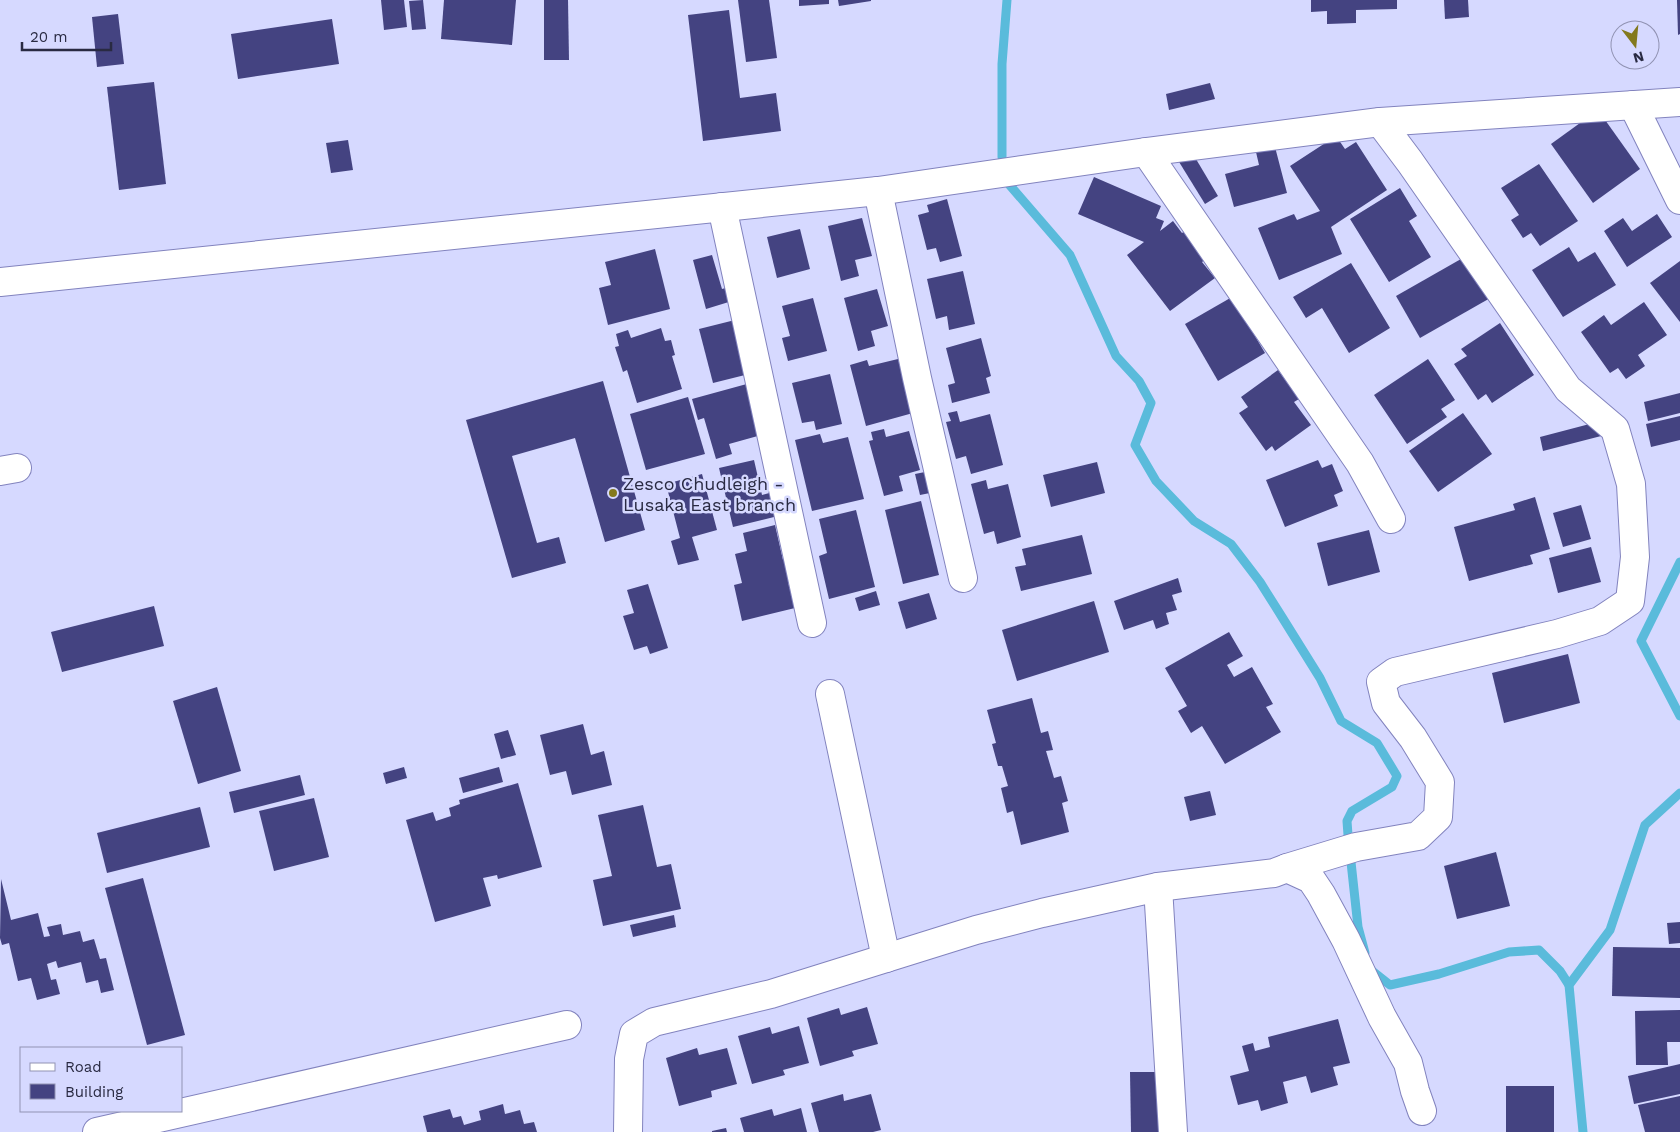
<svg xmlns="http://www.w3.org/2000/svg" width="1680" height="1132" font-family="'Work Sans',sans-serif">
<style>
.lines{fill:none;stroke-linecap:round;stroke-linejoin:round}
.stream{stroke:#5abbdb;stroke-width:9}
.building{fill:#444381}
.minor-casing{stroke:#8283be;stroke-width:30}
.minor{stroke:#fff;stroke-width:28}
.poi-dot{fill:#83791d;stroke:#d6d9ff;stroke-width:2}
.labels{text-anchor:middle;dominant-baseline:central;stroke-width:5;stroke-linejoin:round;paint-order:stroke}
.poi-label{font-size:18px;fill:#292a42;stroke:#d6d9ff;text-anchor:start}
</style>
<rect width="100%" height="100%" fill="#d6d9ff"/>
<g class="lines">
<g class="stream">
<path d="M 1002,157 L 1002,64 L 1007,0"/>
<path d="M 1007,182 L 1070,255 L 1116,356 L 1139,381 L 1151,403 L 1135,445 L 1156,481 L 1194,521 L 1231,544 L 1260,582 L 1282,617 L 1320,678 L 1341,721 L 1377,743 L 1397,776 L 1392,787 L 1352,811 L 1347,821 L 1348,835"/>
<path d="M 1680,562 L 1641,641 L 1680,716"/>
<path d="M 1351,862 L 1358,927 L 1365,953"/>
<path d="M 1371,970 L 1390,985 L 1439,974 L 1509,952 L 1539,950 L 1560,971 L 1569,985"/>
<path d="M 1583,1132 L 1569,985 L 1610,930 L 1645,825 L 1680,793"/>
</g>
</g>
<g class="building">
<path d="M 381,0 L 404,0 L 407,27 L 384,30 Z"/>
<path d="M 423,0 L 426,29 L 412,30 L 409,1 Z"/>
<path d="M 444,0 L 516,0 L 512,45 L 441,39 Z"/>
<path d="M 544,0 L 568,0 L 569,60 L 544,60 Z"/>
<path d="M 738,0 L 769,0 L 777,58 L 746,62 Z"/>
<path d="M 799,0 L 829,0 L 829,4 L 799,6 Z"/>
<path d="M 838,0 L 871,0 L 871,1 L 839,6 Z"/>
<path d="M 1311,0 L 1397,0 L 1397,9 L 1356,10 L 1356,23 L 1327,24 L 1327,11 L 1311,12 Z"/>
<path d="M 1444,0 L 1468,0 L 1469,17 L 1445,19 Z"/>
<path d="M 1677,0 L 1680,0 L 1680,34 L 1678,35 Z"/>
<path d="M 729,10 L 740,98 L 776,93 L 781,131 L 703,141 L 688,15 Z"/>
<path d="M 118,14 L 124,64 L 97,67 L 92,17 Z"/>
<path d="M 332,19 L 339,64 L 238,79 L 231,34 Z"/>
<path d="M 154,82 L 166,184 L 119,190 L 107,87 Z"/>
<path d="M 1210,83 L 1215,99 L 1169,110 L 1166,94 Z"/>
<path d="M 1598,110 L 1640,169 L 1593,203 L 1551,144 Z"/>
<path d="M 1336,136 L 1345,149 L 1356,142 L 1387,190 L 1331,227 L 1342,254 L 1279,280 L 1258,228 L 1294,214 L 1297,220 L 1320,211 L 1290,166 Z"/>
<path d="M 348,140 L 353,170 L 331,173 L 326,143 Z"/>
<path d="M 1275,147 L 1287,193 L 1234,207 L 1225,174 L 1259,165 L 1256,152 Z"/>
<path d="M 1190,149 L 1218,196 L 1205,204 L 1176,157 Z"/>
<path d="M 1539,164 L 1578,221 L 1540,246 L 1531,233 L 1523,238 L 1511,220 L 1519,215 L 1501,188 Z"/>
<path d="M 1094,177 L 1161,206 L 1156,218 L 1164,221 L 1160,231 L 1173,221 L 1182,233 L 1189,228 L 1210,256 L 1202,262 L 1215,278 L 1170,311 L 1127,255 L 1144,242 L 1078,214 Z"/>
<path d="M 1400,188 L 1417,216 L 1409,221 L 1431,257 L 1389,282 L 1350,219 Z"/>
<path d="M 947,199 L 962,256 L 940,262 L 936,248 L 927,250 L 918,215 L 929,212 L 927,205 Z"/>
<path d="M 1657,214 L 1672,237 L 1627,267 L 1604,231 L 1623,218 L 1632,231 Z"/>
<path d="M 862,218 L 872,256 L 855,260 L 859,276 L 841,281 L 828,226 Z"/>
<path d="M 800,229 L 810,269 L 777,278 L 767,237 Z"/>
<path d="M 1569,247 L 1578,262 L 1595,252 L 1616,285 L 1563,317 L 1532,270 Z"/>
<path d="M 655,249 L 670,309 L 608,325 L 599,288 L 611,285 L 605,262 Z"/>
<path d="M 712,255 L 722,289 L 729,287 L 732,301 L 706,309 L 693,260 Z"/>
<path d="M 1468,255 L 1492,297 L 1420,338 L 1396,296 Z"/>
<path d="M 1680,261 L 1680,322 L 1650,283 Z"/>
<path d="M 1351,263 L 1390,328 L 1349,353 L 1322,308 L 1306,318 L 1293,297 Z"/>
<path d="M 963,271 L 975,324 L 949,330 L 947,316 L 936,319 L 927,279 Z"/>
<path d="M 877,289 L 888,326 L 871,331 L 875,346 L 858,351 L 844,298 Z"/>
<path d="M 1232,297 L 1265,353 L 1218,381 L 1185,324 Z"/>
<path d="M 813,298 L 827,351 L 788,361 L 782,338 L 790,336 L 782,306 Z"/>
<path d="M 1644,302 L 1667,335 L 1638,355 L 1645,366 L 1626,379 L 1618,368 L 1610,373 L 1581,332 L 1604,315 L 1611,325 Z"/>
<path d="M 735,320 L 749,374 L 713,383 L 699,329 Z"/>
<path d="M 1500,323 L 1534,375 L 1492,403 L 1486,394 L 1478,400 L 1454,364 L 1467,356 L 1461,349 Z"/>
<path d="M 661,328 L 665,341 L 671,340 L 675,355 L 672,356 L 682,389 L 637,403 L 627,370 L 623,372 L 615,347 L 619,346 L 616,334 L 628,330 L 631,338 Z"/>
<path d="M 981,338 L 991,376 L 986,378 L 990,393 L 952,403 L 948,385 L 955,383 L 946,348 Z"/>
<path d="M 898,359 L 913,413 L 866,426 L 850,365 L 867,360 L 869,366 Z"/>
<path d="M 1428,359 L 1455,400 L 1441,409 L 1447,417 L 1407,444 L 1374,395 Z"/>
<path d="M 1278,370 L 1299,399 L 1294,402 L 1311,425 L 1275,451 L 1272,446 L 1266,451 L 1239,413 L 1248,407 L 1241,397 Z"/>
<path d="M 830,374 L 842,424 L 816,430 L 814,421 L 802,423 L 792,383 Z"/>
<path d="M 603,381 L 645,530 L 605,542 L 575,438 L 512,456 L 537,543 L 559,537 L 566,563 L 512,578 L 466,420 Z"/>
<path d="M 754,382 L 768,433 L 729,444 L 732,454 L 716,459 L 704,418 L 698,420 L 692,399 Z"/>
<path d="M 1680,393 L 1680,413 L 1648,421 L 1644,402 Z"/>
<path d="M 688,397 L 705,454 L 646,470 L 630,414 Z"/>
<path d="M 957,411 L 960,422 L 990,414 L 1003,465 L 971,474 L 966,456 L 956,459 L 946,422 L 951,421 L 948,413 Z"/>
<path d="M 1463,413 L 1492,454 L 1438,492 L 1409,451 Z"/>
<path d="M 1680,416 L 1680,440 L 1651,447 L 1646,424 Z"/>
<path d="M 1601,421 L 1605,435 L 1543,451 L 1540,437 Z"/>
<path d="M 884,429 L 886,437 L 909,431 L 920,470 L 899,476 L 903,491 L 884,496 L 869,441 L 873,440 L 871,432 Z"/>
<path d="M 820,434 L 823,443 L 848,437 L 864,499 L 812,511 L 795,440 Z"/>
<path d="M 754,460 L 762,495 L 773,492 L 778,516 L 733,527 L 719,468 Z"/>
<path d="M 1318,460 L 1322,468 L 1332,464 L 1343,491 L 1334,495 L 1338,506 L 1285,527 L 1266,480 Z"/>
<path d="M 1097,462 L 1105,493 L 1051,507 L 1043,475 Z"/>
<path d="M 930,471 L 935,492 L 920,495 L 915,474 Z"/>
<path d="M 702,474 L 717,530 L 692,537 L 699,560 L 678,565 L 671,541 L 680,538 L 666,484 Z"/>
<path d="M 986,480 L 988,489 L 1008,484 L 1021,537 L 997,544 L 994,531 L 984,534 L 971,484 Z"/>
<path d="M 1535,497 L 1550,549 L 1530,555 L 1533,564 L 1469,581 L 1454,527 L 1515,510 L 1513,504 Z"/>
<path d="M 921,501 L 939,575 L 903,584 L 885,510 Z"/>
<path d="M 1581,505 L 1591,539 L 1563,547 L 1553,513 Z"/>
<path d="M 856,510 L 875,587 L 829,599 L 819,556 L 827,553 L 819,519 Z"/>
<path d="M 775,525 L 783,560 L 794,557 L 799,579 L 788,582 L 795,608 L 742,621 L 734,585 L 742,583 L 735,554 L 747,551 L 743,533 Z"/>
<path d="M 1369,530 L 1380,572 L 1328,586 L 1317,543 Z"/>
<path d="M 1082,535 L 1092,574 L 1021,591 L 1015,567 L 1026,565 L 1022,549 Z"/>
<path d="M 1591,547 L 1601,582 L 1558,593 L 1549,558 Z"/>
<path d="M 1178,578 L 1182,592 L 1172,595 L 1177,610 L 1166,613 L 1169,624 L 1156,629 L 1153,620 L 1124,630 L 1114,601 Z"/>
<path d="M 648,584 L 668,648 L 650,654 L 647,646 L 634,650 L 623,616 L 634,613 L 627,590 Z"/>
<path d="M 876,591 L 880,605 L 859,611 L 855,598 Z"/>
<path d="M 929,593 L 937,619 L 906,629 L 898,602 Z"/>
<path d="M 1094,601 L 1109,652 L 1017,681 L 1002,630 Z"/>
<path d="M 154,606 L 164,646 L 62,672 L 51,632 Z"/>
<path d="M 1229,632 L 1243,656 L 1227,665 L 1234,677 L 1252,667 L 1273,704 L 1266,707 L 1281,732 L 1225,764 L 1202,726 L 1191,733 L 1178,711 L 1187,706 L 1165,668 Z"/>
<path d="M 1568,654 L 1580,703 L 1504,723 L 1492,673 Z"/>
<path d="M 217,687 L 241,771 L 198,784 L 173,701 Z"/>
<path d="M 1032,698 L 1041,733 L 1048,731 L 1053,750 L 1046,751 L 1054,778 L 1061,776 L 1068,801 L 1062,803 L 1069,832 L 1021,845 L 1013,811 L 1007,813 L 1001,788 L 1008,786 L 1002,766 L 998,766 L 992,744 L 996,743 L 987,710 Z"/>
<path d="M 583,724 L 591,755 L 604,751 L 612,785 L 572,795 L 566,771 L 550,775 L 540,735 Z"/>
<path d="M 508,730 L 516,755 L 501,759 L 494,734 Z"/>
<path d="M 404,767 L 407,778 L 386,784 L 383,773 Z"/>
<path d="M 499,767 L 503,782 L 463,793 L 459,778 Z"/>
<path d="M 300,775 L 305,795 L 234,813 L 229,792 Z"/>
<path d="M 518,783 L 542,867 L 498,879 L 497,875 L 483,878 L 491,906 L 435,922 L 406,820 L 433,812 L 436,821 L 451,816 L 449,808 L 460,804 L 459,800 Z"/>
<path d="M 1210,791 L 1216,815 L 1190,821 L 1184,797 Z"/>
<path d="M 314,798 L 329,857 L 274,871 L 259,811 Z"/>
<path d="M 643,805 L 657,867 L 671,864 L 681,909 L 603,926 L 593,880 L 612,876 L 598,815 Z"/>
<path d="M 200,807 L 210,847 L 107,873 L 97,833 Z"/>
<path d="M 1496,852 L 1510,906 L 1457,919 L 1444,866 Z"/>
<path d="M 143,878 L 185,1035 L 147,1045 L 105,888 Z"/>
<path d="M 1,879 L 11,920 L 38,913 L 44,937 L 50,936 L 47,927 L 61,924 L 63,935 L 80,931 L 83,942 L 94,939 L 100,959 L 106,958 L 114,990 L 101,993 L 98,980 L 86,983 L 81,962 L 58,968 L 56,961 L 47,964 L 51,980 L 56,979 L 60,994 L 37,1000 L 31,978 L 18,981 L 9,943 L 2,945 L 0,938 Z"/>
<path d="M 674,915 L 676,927 L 633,937 L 630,925 Z"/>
<path d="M 1680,922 L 1680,943 L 1669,944 L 1667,923 Z"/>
<path d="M 1613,947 L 1680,948 L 1680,998 L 1612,996 Z"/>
<path d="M 867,1007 L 878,1044 L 852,1051 L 854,1056 L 820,1066 L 807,1018 L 839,1008 L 841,1015 Z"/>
<path d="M 1680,1010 L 1680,1042 L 1667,1042 L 1668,1065 L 1636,1065 L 1635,1011 Z"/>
<path d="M 1338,1019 L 1350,1063 L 1333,1067 L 1338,1085 L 1311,1093 L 1306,1076 L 1283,1082 L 1288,1103 L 1261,1111 L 1258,1100 L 1238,1105 L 1230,1076 L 1249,1071 L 1242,1046 L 1253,1043 L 1255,1051 L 1270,1047 L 1268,1037 Z"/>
<path d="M 799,1026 L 809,1063 L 783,1070 L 785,1075 L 752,1084 L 738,1036 L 770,1027 L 772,1034 Z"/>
<path d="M 697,1048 L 699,1055 L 727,1048 L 737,1084 L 711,1091 L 712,1097 L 679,1106 L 666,1058 Z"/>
<path d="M 1680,1064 L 1680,1094 L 1634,1104 L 1628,1076 Z"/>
<path d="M 1130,1072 L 1161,1072 L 1162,1132 L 1131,1132 Z"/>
<rect x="1506" y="1086" width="48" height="46"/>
<path d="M 843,1094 L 844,1101 L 871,1094 L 881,1130 L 873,1132 L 819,1132 L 811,1103 Z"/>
<path d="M 1680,1096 L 1680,1132 L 1645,1132 L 1638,1105 Z"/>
<path d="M 503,1104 L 505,1114 L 520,1110 L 524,1124 L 534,1122 L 537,1132 L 427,1132 L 423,1116 L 450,1109 L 453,1118 L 461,1116 L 464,1125 L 481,1120 L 479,1111 Z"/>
<path d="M 801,1108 L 807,1132 L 744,1132 L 740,1118 L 772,1109 L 774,1116 Z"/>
<path d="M 726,1128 L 727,1132 L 712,1132 L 712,1131 Z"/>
</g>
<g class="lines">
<defs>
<g id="minor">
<path d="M 1633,105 L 1680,200"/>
<path d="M 1146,152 L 1360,463 L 1391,519"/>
<path d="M 878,191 L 917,378 L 963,578"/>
<path d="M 722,207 L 812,623"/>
<path d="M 0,282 L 878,191 L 1146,152 L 1380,122 L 1680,102"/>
<path d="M 0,471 L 17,468"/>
<path d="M 830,694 L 886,958"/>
<path d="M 1287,868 L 1356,847 L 1418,836 L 1438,817 L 1440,782 L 1413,738 L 1386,703 L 1381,682 L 1395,672 L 1557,634 L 1600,621 L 1630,601 L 1635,557 L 1631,484 L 1615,429 L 1568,389 L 1410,162 L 1380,122"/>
<path d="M 1158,887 L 1173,1132"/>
<path d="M 97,1132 L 567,1025"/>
<path d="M 628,1132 L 629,1059 L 634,1034 L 654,1022 L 771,994 L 976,930 L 1042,913 L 1158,887 L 1274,873 L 1287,868 L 1311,879 L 1321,894 L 1346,940 L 1382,1017 L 1408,1063 L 1415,1091 L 1422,1111"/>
</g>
</defs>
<use href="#minor" class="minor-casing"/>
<use href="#minor" class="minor"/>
</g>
<circle class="poi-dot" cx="613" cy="493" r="5"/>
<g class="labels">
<g class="poi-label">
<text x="623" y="483">Zesco Chudleigh -<tspan x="623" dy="21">Lusaka East branch</tspan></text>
</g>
</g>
<rect x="20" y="1047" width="162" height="65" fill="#d6d9ff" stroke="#9193b3"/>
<rect x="30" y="1063" width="25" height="8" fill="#ffffff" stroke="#9193b3"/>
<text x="65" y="1072" font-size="15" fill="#292a42">Road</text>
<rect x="30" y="1084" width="25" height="15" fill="#444381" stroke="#9193b3"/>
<text x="65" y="1097" font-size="15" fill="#292a42">Building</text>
<g transform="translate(1635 45) rotate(164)"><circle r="24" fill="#d6d9ff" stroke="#9193b3"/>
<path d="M0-4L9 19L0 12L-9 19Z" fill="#83791d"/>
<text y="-8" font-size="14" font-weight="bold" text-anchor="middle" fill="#292a42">N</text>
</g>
<path d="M22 42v8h89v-8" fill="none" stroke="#292a42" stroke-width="2.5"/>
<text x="30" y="42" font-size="15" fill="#292a42" stroke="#d6d9ff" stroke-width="4" paint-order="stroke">20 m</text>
</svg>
